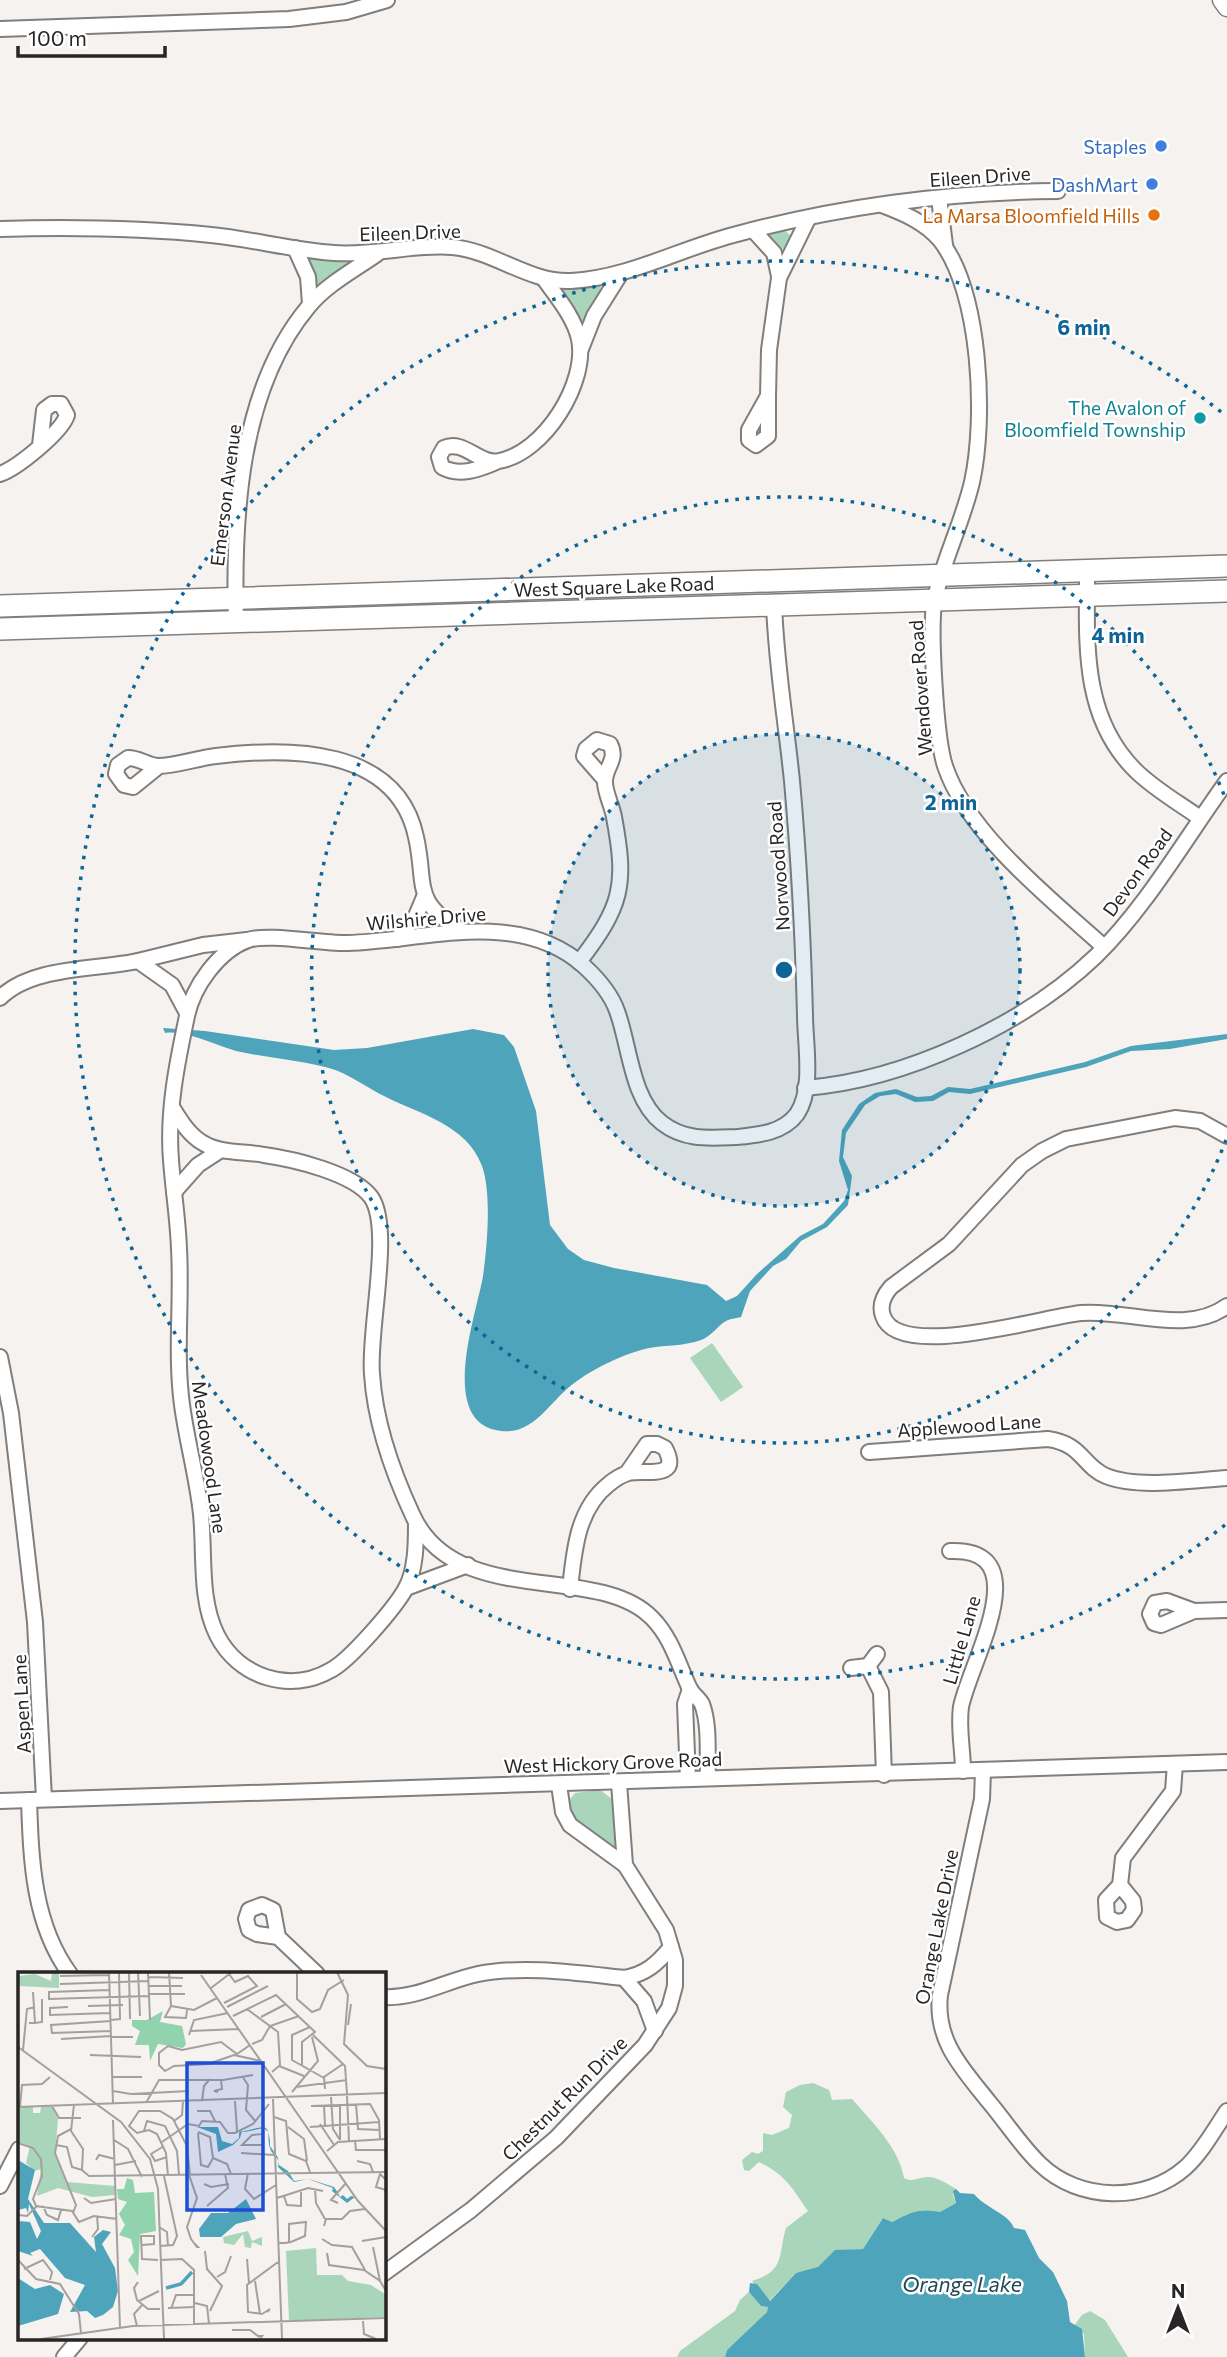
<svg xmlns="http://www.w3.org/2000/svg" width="1227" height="2357" font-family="Commissioner,sans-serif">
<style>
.green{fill:#a9d5ba}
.water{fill:#4ea4ba}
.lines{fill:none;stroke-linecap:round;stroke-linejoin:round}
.minor-casing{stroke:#817e7c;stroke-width:18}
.major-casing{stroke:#817e7c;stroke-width:21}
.highway-casing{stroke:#817e7c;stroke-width:24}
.minor{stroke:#fff;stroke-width:14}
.major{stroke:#fff;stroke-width:18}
.highway{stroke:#fff;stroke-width:21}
.ring{fill:none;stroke:#106596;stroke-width:3.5;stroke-dasharray:3.5 7}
.shop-dot{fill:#3f7fe0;stroke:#fff;stroke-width:2.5}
.food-dot{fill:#e8710a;stroke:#fff;stroke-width:2.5}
.culture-dot{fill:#0f9aa8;stroke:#fff;stroke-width:2.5}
.labels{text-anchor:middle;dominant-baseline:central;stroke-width:5;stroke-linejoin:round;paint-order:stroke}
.shop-label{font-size:19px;fill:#366cbe;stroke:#fff;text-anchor:end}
.street-label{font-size:19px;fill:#272525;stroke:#fff}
.food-label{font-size:19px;fill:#c56008;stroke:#fff;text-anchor:end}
.culture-label{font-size:19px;fill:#0d838f;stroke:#fff;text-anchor:end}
.water-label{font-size:21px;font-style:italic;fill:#214852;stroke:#fff}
.inset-river{fill:none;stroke:#4ea4ba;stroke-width:3.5}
.inset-road{fill:none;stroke:#a3a09e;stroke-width:2}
.view{fill:#1d4ed8;fill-opacity:0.15;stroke:#1d4ed8;stroke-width:3.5}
.inset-edge{fill:none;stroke:#272525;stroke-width:3.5}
.centre{fill:#106596;stroke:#fff;stroke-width:3.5}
.ring-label{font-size:21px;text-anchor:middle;font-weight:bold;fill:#106596;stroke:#fff;stroke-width:5;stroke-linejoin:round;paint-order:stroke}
</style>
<rect width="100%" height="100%" fill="#f5f2ef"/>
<g class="green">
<path d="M 783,229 L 791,236 L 780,254 L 766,235 Z"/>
<path d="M 306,257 L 351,260 L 352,264 L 316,290 Z"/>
<path d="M 601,284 L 600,294 L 584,324 L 579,325 L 557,287 Z"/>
<path d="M 712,1343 L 743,1387 L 721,1402 L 690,1358 Z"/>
<path d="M 600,1790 L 612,1799 L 617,1851 C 598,1838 571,1826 568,1802 L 575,1793 Z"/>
<path d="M 813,2083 L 829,2090 L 832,2100 L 852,2099 C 873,2123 899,2148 904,2178 C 914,2183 918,2177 928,2177 C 938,2177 947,2184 956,2189 L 953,2195 L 956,2203 L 940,2212 C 918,2208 911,2212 892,2222 L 883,2218 L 863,2249 L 846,2250 L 813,2270 L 796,2273 L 769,2301 L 752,2281 C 786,2271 778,2254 786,2228 L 808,2211 C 792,2188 786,2175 759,2162 L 749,2171 L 744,2170 L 742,2160 L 752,2152 L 758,2154 L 763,2151 L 763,2133 L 772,2135 L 789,2128 L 792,2115 L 783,2107 L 786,2092 L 800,2085 Z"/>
<path d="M 749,2292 L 761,2306 L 768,2307 L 767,2312 L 727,2350 L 725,2357 L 677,2357 L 680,2351 L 735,2311 L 740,2300 Z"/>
<path d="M 1090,2311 L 1105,2320 L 1128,2357 L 1085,2357 L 1084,2334 L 1074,2326 L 1082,2315 Z"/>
</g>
<g class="water">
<path d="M 163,1028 L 205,1031 L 334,1050 L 367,1048 L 473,1029 L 504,1035 L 514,1047 L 536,1111 L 550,1225 L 568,1249 L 584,1260 L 614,1268 L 707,1285 L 726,1301 L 737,1296 L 757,1274 L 800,1236 L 823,1224 L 844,1201 L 848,1190 L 839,1161 L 842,1130 L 859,1104 L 875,1093 L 896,1089 L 917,1097 L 931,1096 L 948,1087 L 970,1089 L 1085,1062 L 1131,1046 L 1227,1034 L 1227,1039 L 1170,1049 L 1131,1051 L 1086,1067 L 970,1094 L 949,1092 L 933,1101 L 915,1102 L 896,1094 L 880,1096 L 865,1105 L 846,1133 L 843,1157 L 852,1176 L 848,1205 L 827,1227 L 801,1241 L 786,1259 L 773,1266 L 750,1291 L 741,1317 C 737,1318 729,1319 726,1321 C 717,1326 712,1336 701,1340 C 685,1346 666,1345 649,1348 C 626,1353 596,1367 577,1381 C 551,1398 536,1435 501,1431 C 436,1424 477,1313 483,1276 C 487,1248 492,1193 482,1166 C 467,1125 420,1114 386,1097 C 367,1088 350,1074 329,1068 C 299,1060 267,1058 236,1051 C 215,1045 186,1030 165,1033 Z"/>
<path d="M 956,2189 L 960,2193 L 974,2194 C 984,2207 1009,2214 1014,2228 L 1025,2230 L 1039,2258 L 1053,2272 L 1067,2301 L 1070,2322 L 1082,2329 L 1085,2357 L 725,2357 L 727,2350 L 767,2312 L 768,2307 L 761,2306 L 749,2292 L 750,2283 L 757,2284 L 770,2301 L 796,2273 L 818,2267 L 835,2250 L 863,2249 L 883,2218 L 892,2222 C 911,2212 918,2208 940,2212 L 956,2203 L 953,2191 Z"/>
</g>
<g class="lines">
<defs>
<g id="minor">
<path d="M 0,29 L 289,19 L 346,12 L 387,0"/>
<path d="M 939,198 L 945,245"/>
<path d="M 882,205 C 903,213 925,222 940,240 C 981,292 986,419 972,482 C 963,521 944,558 935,598 C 929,625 936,739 945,766 C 967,833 1052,900 1104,947"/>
<path d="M 0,229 C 70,227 141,228 211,235 C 252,239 292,250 334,253 C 374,256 413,244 452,247 C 495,251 529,283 571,281 C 629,278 681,248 737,234 C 841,206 950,192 1058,191"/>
<path d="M 753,230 L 774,253 L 779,276"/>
<path d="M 295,248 L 308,277 L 310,304"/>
<path d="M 581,349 L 594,316 L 621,273"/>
<path d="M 768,396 L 768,436 L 756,445 L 749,440 L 749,430 L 768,396 L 769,350 L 779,278 L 808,219"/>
<path d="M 496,462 C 480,469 459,477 442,467 L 439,457 L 444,448 C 464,439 479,465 499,461 C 544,453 588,383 579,339 C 574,317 557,297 544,279"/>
<path d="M 0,474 C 17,468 62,432 67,415 L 61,404 L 52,404 L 44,410 L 40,445"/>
<path d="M 1087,572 C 1087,642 1081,716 1135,770 C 1154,789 1179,803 1200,818"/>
<path d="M 236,621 C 233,518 239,389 309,306 C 326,285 354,270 377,254"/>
<path d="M 159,766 L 133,787 L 124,785 L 116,774 L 118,765 L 128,758 C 139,758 147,765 158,766 C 176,766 197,758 216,756 C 289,747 397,747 416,837 C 427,886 411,901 462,931"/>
<path d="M 397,939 L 416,916 L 424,897"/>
<path d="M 138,961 L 203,945 L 247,940"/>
<path d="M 579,962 C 622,906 627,886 614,817 C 612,805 604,791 605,780 C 606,766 618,759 610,744 L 597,740 L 586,749 L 584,756 L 605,780"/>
<path d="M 0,998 C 31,966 96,970 138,961 L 172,985 L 187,1013"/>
<path d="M 805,1088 C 905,1080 1024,1025 1096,956 C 1147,906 1185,839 1227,781"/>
<path d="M 172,1107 C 180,1120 189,1135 203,1143 C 221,1154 244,1151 264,1155 C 293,1159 353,1173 371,1197 C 393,1228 368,1331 372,1374 C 375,1423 392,1471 413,1516 C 457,1610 598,1562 652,1618 C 671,1637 678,1663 689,1687 C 692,1694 699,1698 702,1704 C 710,1725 707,1756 708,1778"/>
<path d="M 1227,1136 L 1200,1121 L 1175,1118 L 1066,1139 L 1042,1151 L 1022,1165 L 949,1244 L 891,1287 C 884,1295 879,1305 883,1316 C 898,1362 1046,1316 1081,1313 C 1128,1309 1186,1336 1227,1306"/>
<path d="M 174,1192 L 198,1165 L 221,1150"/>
<path d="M 0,1357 L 11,1413 L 35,1622 L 44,1799"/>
<path d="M 869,1452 L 1048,1439 C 1083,1444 1082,1466 1106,1476 C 1138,1489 1193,1480 1227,1478"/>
<path d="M 416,1523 C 416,1543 416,1569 406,1588 C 395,1608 350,1660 331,1670 C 290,1694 238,1677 217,1635 C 199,1599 205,1554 201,1514 C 197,1477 187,1442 182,1405 C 175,1353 182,1301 179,1249 C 178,1219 173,1189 171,1160 C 167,1112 177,1063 187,1016 C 193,987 218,951 248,940 C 269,933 322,944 348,943 C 424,941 520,907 585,967 C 598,979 611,994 617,1011 C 630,1046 631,1099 662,1123 C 685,1141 710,1138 737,1137 C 758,1135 783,1133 797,1114 C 814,1089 805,1043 805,1015 C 803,937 799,859 792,781 C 786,722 776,664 774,604"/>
<path d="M 950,1551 C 1040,1547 969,1664 961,1707 C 958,1728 963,1750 963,1771"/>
<path d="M 406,1588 L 468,1565"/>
<path d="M 570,1589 C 574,1551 577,1509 609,1484 C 615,1479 622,1475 628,1473 C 644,1469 682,1481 665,1448 L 657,1444 L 647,1444 L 627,1473"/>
<path d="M 1194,1611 L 1167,1601 L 1155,1603 L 1150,1614 L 1154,1623 L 1161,1625 L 1194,1611 L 1227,1610"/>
<path d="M 868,1666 L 881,1692 L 884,1775"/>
<path d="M 851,1668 L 868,1666 L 877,1654"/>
<path d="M 983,1771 L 982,1799 L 940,1995 C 935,2041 962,2068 989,2102 C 1006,2122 1021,2146 1040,2164 C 1079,2202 1146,2203 1186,2167 C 1203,2151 1214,2130 1227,2111"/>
<path d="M 688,1779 L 685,1704 L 690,1689"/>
<path d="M 559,1785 L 563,1812 L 570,1825 L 625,1865"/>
<path d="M 29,1800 C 31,1860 33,1924 70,1974"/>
<path d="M 0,1801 L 1227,1762"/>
<path d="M 1120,1885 L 1133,1901 L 1134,1910 L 1127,1920 L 1117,1922 L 1107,1917 L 1106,1900 L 1120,1885 L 1123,1858 L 1173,1791 L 1175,1764"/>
<path d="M 278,1937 L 257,1934 L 249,1930 L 246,1919 L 249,1910 L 262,1905 L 273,1910 L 278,1937 L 317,1974"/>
<path d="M 624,1978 L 644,2001 L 655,2031"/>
<path d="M 383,1997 C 417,1999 445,1981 478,1974 C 524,1965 577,1973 624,1978 C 646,1974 657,1964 671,1947"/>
<path d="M 0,2186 L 19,2149"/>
<path d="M 383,2274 L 471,2210 L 556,2138 L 645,2045 L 669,2008 L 675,1986 L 675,1960 L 666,1930 L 625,1865 L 619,1783"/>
<path d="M 64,2357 L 80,2338"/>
</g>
<path id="major" d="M 1222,0 L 1227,7"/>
<g id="highway">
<path d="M 0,606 L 1227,566"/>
<path d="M 0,629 L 1227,591"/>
</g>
</defs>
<use href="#minor" class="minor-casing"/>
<use href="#major" class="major-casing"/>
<use href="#highway" class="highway-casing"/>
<use href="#minor" class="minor"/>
<use href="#major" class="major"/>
<use href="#highway" class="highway"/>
</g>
<circle cx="784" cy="970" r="236" fill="#106596" fill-opacity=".12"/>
<g class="ring">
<circle cx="784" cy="970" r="236"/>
<path d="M1226 1140A473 473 0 1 1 1226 800"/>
<path d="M1225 1525A709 709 0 1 1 1225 415"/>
</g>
<g class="shop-dot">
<circle cx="1161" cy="146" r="7"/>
<circle cx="1152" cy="184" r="7"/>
</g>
<circle class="food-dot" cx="1154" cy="215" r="7"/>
<circle class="culture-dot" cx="1200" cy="418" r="7"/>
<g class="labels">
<g class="shop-label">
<text x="1147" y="146">Staples</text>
<text x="1138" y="184">DashMart</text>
</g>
<g class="street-label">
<text transform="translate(980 176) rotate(-4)">Eileen Drive</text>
<text transform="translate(410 232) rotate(-2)">Eileen Drive</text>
<text transform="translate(225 495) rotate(-83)">Emerson Avenue</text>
<text transform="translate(614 586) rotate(-2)">West Square Lake Road</text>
<text transform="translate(920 688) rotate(-94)">Wendover Road</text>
<text transform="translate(778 866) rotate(-94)">Norwood Road</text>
<text transform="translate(1137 872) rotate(-54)">Devon Road</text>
<text transform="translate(426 918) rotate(-5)">Wilshire Drive</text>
<text transform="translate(969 1425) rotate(-4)">Applewood Lane</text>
<text transform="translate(210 1457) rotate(82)">Meadowood Lane</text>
<text transform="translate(961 1640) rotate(-74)">Little Lane</text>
<text transform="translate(21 1704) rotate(-93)">Aspen Lane</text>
<text transform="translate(613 1762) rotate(-2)">West Hickory Grove Road</text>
<text transform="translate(936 1927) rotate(-79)">Orange Lake Drive</text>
<text transform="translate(564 2098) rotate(-45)">Chestnut Run Drive</text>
</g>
<g class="food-label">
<text x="1140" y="215">La Marsa Bloomfield Hills</text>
</g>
<g class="culture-label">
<text x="1186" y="407">The Avalon of<tspan x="1186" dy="22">Bloomfield Township</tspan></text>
</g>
<g class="water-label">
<text x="962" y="2283">Orange Lake</text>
</g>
</g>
<g transform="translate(18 1972)">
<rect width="368" height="368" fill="#f5f2ef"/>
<path d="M 34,0 L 41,0 L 41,16 L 0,14 L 0,4 L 17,2 L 33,9 ZM 34,134 L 40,147 L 37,182 L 49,210 L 97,214 L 97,223 L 74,225 L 40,216 L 19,224 L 23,197 L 17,199 L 8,191 L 12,174 L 0,170 L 0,135 L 15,135 L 15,141 L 22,141 L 23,135 ZM 230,259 L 234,269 L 244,265 L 244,274 L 234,270 L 233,276 L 227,275 L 225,262 L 216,273 L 206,271 L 205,265 ZM 298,276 L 299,303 L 324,303 L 330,309 L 353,313 L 367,322 L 367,345 L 271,349 L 268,279 Z" fill="#a9d5ba"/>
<path d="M 145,39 L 142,50 L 164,54 L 168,72 L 165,76 L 140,72 L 132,89 L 131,73 L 117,73 L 122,59 L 114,54 L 114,48 L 129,48 ZM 109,206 L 115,208 L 117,221 L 136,220 L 138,259 L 122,262 L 120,304 L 110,288 L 116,280 L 113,267 L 101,263 L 107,253 L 101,242 L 109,230 L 100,227 L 99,217 L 106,217 Z" fill="#90d3ac"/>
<path d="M 179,155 L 200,155 L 204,169 L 214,172 L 221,166 L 221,161 L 223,159 L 227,159 L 239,156 L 246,155 L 249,157 L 250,160 L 252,168 L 252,174 L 259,184 L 261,189 L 261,193 L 270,199 L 276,209 L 290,207 L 294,208 L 316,215 L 320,221 L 322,225 L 325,223 L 329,227 L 333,224 L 337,225 L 329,231 L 314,219 L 315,216 L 290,207 L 276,210 L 260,195 L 261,189 L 253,179 L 251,173 L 250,160 L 246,156 L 227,160 L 224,159 L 222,166 L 215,173 L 200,180 L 198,162 ZM 0,188 L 17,198 L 10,227 L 26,251 L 52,251 L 78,280 L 76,265 L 85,258 L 93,260 L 84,272 L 97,296 L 100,319 L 95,335 L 85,343 L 77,346 L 69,339 L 52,340 L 67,313 L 47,306 L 22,277 L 12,281 L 15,284 L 0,279 L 0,249 L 12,250 L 19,267 L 23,259 L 11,232 L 10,241 L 8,236 L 0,238 ZM 228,227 L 238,247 L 218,252 L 203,265 L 182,265 L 181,257 L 193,241 L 210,241 ZM 0,306 L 17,317 L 32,313 L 46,322 L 40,342 L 0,354 Z" fill="#4ea4ba"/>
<path class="inset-river" d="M 148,316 L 163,312 L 174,300"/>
<path class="inset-road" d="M 91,0 L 95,132M 111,0 L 112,47M 120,0 L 122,44M 130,0 L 132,48M 151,0 L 153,34 L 147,45 L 168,46 L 169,38M 279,0 L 279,27 L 294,40 L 302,37 L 310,18 L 326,8M 319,0 L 330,23 L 326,72 L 349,94 L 368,97M 183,3 L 340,229 L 368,259M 42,4 L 91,3M 131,5 L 165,6M 42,12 L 131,9M 131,14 L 164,14M 193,16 L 214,0M 91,18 L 31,20 L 31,27 L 131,24M 131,22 L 167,22M 206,31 L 239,14 L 230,4 L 217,10 L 211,2M 70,34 L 105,33M 153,34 L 176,38 L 199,26M 50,35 L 32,36 L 32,43 L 92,41M 209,35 L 250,14M 229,37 L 260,60 L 262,93 L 254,100M 215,44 L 258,23 L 297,60 L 284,70 L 284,94M 243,45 L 268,32M 93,48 L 102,47 L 101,0M 93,49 L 33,53 L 34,61 L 93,59M 11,51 L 17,51 L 15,20M 17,51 L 24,50 L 24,27M 330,53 L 333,32M 292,55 L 274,63 L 274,88 L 306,106M 172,59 L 221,57M 171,63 L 176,48 L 210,41M 295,63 L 327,94 L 329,122M 93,65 L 115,65M 43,67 L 93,64M 234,72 L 244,68 L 252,54 L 281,44M 232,73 L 219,82 L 203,70 L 164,78 L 150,74 L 141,81 L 141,93 L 147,99 L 156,94 L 190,92 L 216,83 L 243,89M 0,75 L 103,150 L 132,187 L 140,217 L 146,367M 5,78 L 9,37 L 17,35M 72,83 L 123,85M 261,94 L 286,104M 224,104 L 230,113 L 228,138 L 238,150M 94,105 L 124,105M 278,115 L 329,108M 307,117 L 306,105 L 325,92M 95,119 L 113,122 L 171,119M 200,120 L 196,119 L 204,117 L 203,108M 274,120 L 300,89 L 294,65M 329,124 L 331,169M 313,125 L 315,157 L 322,168M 255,127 L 264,367M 184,129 L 186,114 L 192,107M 217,129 L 219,159M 128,131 L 141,108 L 205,108 L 235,103M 77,132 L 368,121M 338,132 L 340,157 L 361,158M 56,133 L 53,159 L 65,177 L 64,198 L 71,204 L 368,200M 306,133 L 307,154M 322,133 L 322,168M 34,134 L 41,146 L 63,146M 293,134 L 352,132 L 361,148 L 362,167M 0,135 L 77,132M 2,135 L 4,113 L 24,112 L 32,105M 179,139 L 192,139 L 197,149M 256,145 L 268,149 L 271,182 L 288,189 L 292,200M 95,148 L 102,356M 156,149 L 164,143 L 165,129M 302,152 L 316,173M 270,155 L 286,167 L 289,189M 292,155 L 361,150M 53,157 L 40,164 L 37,181 L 58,233 L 55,241M 126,159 L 129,149 L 147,154 L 159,179 L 161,203M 180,160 L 192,165 L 195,186 L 209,192 L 213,202M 180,161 L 183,193 L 190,195 L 195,186M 245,162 L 245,173 L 224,173 L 234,163 ZM 96,168 L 110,177 L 124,205M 337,168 L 338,178 L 368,178M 144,170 L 170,152 L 181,154 L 184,149 L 202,150 L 210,161 L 217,161 L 235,152 L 251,132M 0,171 L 15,176 L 23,187 L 24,204 L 15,227 L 18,234 L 54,239 L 61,250 L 76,244 L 99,247M 38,173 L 49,175 L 54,195 L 64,198M 146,174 L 133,182 L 137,189 L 149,185M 309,179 L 320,170 L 368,167M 223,181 L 257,183M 78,188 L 81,183 L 97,187M 339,189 L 352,192 L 355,200M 97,193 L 118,189M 230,201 L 227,217 L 236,227 L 258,213M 171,203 L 179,226 L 169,255 L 173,267 L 179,275 L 180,275 L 177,272M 150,204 L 148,181 L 139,162 L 131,158 L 119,161 L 111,154 L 121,139 L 142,139 L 155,147 L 169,174 L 172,203M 368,208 L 362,202 L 358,215 L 368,218M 186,212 L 193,215 L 211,212M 297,217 L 298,231 L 307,247M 266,224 L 269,233 L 283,234 L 283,218M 66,226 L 73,231 L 98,227M 259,226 L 290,216 L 305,219M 320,231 L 313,228 L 328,211M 25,234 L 29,243 L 40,248 L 43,238M 189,234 L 210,216 L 207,202M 0,243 L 9,244 L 19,234M 306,254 L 308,247 L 324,247 L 332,239 L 347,237M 141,255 L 149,260 L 150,274M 74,265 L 80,257 L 79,244M 344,269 L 368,265M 309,270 L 304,267 L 314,273 L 334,275 L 347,298M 260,271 L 267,271 L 273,270 L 287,264 L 288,250 L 271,252 L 271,270M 124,273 L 136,272 L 136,264 L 123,264 L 124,287 L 140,288M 142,274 L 155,273 L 159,264 L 146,204M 355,275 L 362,309M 187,279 L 189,297 L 204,314 L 192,339M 309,281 L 311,293 L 346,298 L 362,309 L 368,319M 229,287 L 231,311M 0,288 L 18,307 L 42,312 L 61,342 L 63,361M 142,288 L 164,287 L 176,298 L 176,352M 6,297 L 25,288 L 34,300 L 32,308M 199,305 L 207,300 L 213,284M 237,309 L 242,342M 120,310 L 116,316 L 119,328 L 130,337 L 142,337M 121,329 L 141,319M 177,331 L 189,334 L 191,352M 150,336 L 177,335M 153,337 L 158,323 L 177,323M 249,340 L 252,337 L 244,342 L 230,340 L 229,313 L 260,290M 345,349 L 346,362 L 358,367M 119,354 L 116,342 L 125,332M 214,358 L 232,358 L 240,364 L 243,365 L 244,364 L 240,364M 23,367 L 115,354 L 368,346"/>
<path class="view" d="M 169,91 L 245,91 L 245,238 L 169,238 Z"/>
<rect width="368" height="368" class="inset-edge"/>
</g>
<circle cx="784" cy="970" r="10" class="centre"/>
<g class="ring-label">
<text x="1084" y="335">6 min</text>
<text x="1118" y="643">4 min</text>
<text x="951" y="810">2 min</text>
</g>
<g transform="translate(1178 2308)" stroke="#ffffff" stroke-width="5" paint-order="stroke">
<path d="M0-5L12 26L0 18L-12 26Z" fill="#272525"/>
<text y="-10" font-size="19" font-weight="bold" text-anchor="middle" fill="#272525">N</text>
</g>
<path d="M18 46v10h147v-10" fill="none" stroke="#272525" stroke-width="3.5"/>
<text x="28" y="46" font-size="21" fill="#272525" stroke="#ffffff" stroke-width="5" paint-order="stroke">100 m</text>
</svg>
